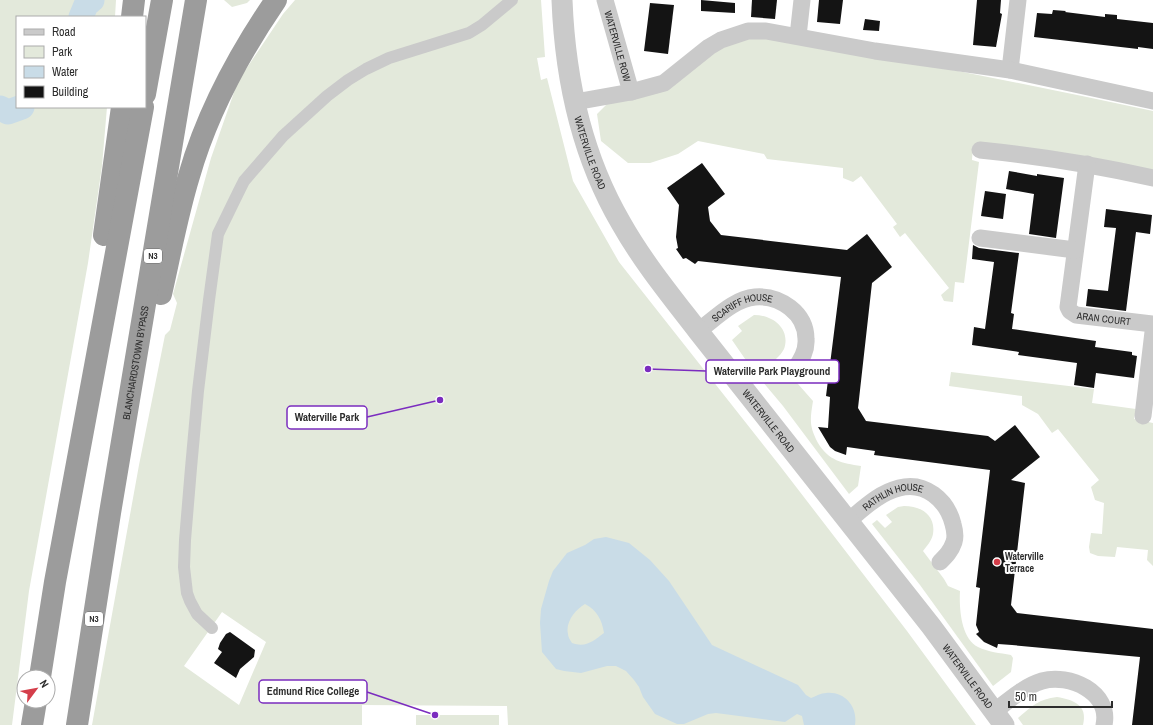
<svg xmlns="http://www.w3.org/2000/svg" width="1153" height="725" font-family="'Archivo Narrow',sans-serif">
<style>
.green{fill:#e3e9db;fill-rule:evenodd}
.water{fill:#c9dce7;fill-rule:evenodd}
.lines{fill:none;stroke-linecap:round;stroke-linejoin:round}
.river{stroke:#c9dce7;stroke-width:25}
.building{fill:#141414}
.pedestrian{stroke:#cacaca;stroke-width:12}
.minor{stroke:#cacaca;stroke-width:17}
.tertiary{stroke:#cacaca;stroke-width:21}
.trunk{stroke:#9c9c9c;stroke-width:22}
.poi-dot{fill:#d43e4a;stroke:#fff;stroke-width:1.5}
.labels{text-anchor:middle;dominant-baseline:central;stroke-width:4;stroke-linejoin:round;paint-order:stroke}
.shield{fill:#fff;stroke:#6c6c6c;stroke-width:1}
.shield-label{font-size:9px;font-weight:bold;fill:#2d2d2d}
.street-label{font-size:10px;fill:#2d2d2d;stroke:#fff}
.poi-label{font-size:10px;font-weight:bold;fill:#2d2d2d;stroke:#fff;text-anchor:start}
.leader{fill:none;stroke:#7b2cbf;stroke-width:1.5}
.callout-dot{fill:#7b2cbf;stroke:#fff;stroke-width:1.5}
.callout{fill:#fff;stroke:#7b2cbf;stroke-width:1.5}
.callout-label{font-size:11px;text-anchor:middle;font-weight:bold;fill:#2d2d2d}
</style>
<rect width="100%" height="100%" fill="#fff"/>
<g class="green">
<path d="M 0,0 L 116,0 L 115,17 L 17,17 L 17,107 L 107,107 L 102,166 L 88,263 L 29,591 L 12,725 L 0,725 Z"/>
<path d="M 224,0 L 250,0 L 247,3 L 232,7 Z"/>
<path d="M 295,0 L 541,0 L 545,57 L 537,58 L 541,80 L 547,78 L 573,181 L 619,262 L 780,466 L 907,631 L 976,725 L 508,725 L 507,706 L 362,705 L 362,725 L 92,725 L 139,465 L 165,335 L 170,330 L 177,303 L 173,294 L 211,158 L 238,81 L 283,14 ZM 222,612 L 266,642 L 239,705 L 184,666 Z"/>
<path d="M 759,35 C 891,57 1022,83 1153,111 L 1153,174 L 973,145 L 972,160 L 979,162 L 964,283 L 955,282 L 953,302 L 944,301 L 941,295 L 949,288 L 905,233 L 900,237 L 893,227 L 897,224 L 861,176 L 853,182 L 843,178 L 843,168 L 767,159 L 764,154 L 698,141 L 678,154 L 650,163 L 628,163 L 601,141 L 597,114 L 608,103 L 719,47 Z"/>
<path d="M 754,315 C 773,315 791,329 784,349 C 782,353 779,356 776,359 L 813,401 C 810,420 809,426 818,443 C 829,461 842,463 861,466 L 858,486 L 849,494 L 783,406 L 752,369 L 732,340 L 742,331 L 738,326 Z"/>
<path d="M 951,372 L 1094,389 L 1092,403 L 1136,409 L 1134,419 L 1153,423 L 1153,566 L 1147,560 L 1148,550 L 1117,547 L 1115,557 L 1098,556 L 1090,553 L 1089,547 L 1091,533 L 1102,534 L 1104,503 L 1095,500 L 1091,487 L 1099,480 L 1058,429 L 1052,433 L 1038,414 L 1022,405 L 1022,396 L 949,386 Z"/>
<path d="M 904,506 C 921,506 936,515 933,534 C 932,540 927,546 923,551 L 944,579 L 948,586 L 960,591 C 959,608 961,639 978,647 C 988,652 1000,653 1011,655 L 1013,658 L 1011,672 L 993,686 L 920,585 L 872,524 L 877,520 L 885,528 L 892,522 L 886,515 L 898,507 Z"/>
<path d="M 1057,697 C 1074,700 1088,705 1083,725 L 1023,725 L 1018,718 C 1032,706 1039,699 1057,697 Z"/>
<rect x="416" y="715" width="83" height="10"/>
</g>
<path class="water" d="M 606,537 L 629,543 L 650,560 L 669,581 L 712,645 L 798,685 L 806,695 L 811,698 C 816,696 821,693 826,693 C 845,691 858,707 855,725 L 804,725 L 802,716 L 797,714 L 785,722 L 716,713 L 708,714 L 684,724 L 677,724 L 655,714 L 643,697 L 639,687 L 634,680 L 626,671 L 616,666 L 607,666 L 581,673 L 564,671 L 556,669 L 542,652 L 540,623 L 541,609 L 549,581 L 553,571 L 567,553 L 585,545 L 594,539 ZM 585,604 C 597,610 602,620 604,633 C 593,641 586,648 572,643 C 570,640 568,637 568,634 C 565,622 576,609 585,604 Z"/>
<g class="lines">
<g class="river">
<path d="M 81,17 L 86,5 L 92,0"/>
<path d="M 0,108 L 8,112 L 22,107"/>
</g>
</g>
<g class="building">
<path d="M 701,0 L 735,3 L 735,13 L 701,11 Z"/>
<path d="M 752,0 L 777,0 L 775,19 L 751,17 Z"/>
<path d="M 819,0 L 843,0 L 840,24 L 817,22 Z"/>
<path d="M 977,0 L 1001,0 L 1000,13 L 1002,14 L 996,47 L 973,45 Z"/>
<path d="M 650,3 L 674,5 L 668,54 L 644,51 Z"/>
<path d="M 1053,10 L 1066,11 L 1065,12 L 1105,17 L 1105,14 L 1117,15 L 1117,19 L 1153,23 L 1153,49 L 1138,47 L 1138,49 L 1034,37 L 1037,13 L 1052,14 Z"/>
<path d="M 865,19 L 880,21 L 879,31 L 863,30 Z"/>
<path d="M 702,163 L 725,194 L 708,207 L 710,221 L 721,235 L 847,250 L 867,234 L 892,267 L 872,283 L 858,408 L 866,421 L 988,436 L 995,441 L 1015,425 L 1040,457 L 1011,480 L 1025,483 L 1011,605 L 1017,613 L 1153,629 L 1153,725 L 1132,725 L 1140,657 L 1012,645 L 998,644 L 997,648 L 984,642 L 976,634 L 979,632 L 976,625 L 980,588 L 976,587 L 990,470 L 874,455 L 875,451 L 847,447 L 846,455 L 835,451 L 830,447 L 818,427 L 828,428 L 830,397 L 826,396 L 841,277 L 698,261 L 695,264 L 686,258 L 683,259 L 676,249 L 678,248 L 676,237 L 679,205 L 667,188 Z"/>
<path d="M 1009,171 L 1037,176 L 1037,174 L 1064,178 L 1056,238 L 1029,234 L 1034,194 L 1006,189 Z"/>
<path d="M 985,191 L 1006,194 L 1003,219 L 981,216 Z"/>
<path d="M 1106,209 L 1152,215 L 1150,234 L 1136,232 L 1126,311 L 1086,306 L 1088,289 L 1108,291 L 1116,228 L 1104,227 Z"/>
<path d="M 973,245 L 979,248 L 1019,253 L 1011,313 L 1014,314 L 1012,329 L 1096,341 L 1095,347 L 1132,352 L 1132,355 L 1137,356 L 1134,378 L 1096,373 L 1094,388 L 1074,385 L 1077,363 L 1018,355 L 1019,352 L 972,345 L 974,327 L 985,329 L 994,262 L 972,259 Z"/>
<path d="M 230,632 L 255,650 L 254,657 L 240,669 L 236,678 L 214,663 L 222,652 L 218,649 L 220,643 L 226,634 Z"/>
</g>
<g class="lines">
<path class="pedestrian" d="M 212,628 L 197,614 L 190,601 L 187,593 L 184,567 L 185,540 L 191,468 L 198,391 L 209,300 L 218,234 L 238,193 L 244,181 L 283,136 L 327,96 L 348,80 L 366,69 L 389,58 L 469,33 L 482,25 L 512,0"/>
<g class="minor">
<path id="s1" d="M 605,0 L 631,92"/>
<path d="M 798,36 L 802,0"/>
<path d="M 1010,70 L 1018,0"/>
<path d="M 575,102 L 631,92 L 664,83 L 709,47 L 721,40 L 748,31 L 766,31 L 875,51 L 1010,70 L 1153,101"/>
<path d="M 980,150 C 1038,156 1096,165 1153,178"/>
<path id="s2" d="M 1087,164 L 1068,307 L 1070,311 L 1076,315 L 1153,324"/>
<path d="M 980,238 L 1075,250"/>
<path id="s3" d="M 698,331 C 715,319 733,299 755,297 C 780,295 806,313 806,339 C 807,350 801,361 794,370"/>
<path d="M 1143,416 L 1153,332"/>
<path id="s4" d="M 848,521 C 864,508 879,493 899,488 C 925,481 947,500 953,524 C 955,531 956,536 954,542 C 951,551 946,556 940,562"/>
<path d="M 995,711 C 1009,700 1025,686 1042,681 C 1069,673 1111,692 1104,725"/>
</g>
<path class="tertiary" id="s5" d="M 562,0 C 565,77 582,156 621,223 C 643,262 671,296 698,331 L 931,626 L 1004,725"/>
<g class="trunk">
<path d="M 132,17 L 134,0"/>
<path d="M 145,94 L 162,0"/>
<path d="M 104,235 L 122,107"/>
<path d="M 161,294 C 170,255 177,215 189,176 C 207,113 239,54 276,0"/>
<path d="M 40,677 L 55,582 L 143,107"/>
<path d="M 32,725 L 36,701"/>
<path id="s6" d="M 77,725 L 110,513 L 196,0"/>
</g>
</g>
<circle class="poi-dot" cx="997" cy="562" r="4"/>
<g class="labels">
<g class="shield">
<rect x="144" y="249" width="18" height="14" rx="3"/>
<rect x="85" y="612" width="18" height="14" rx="3"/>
</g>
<g class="shield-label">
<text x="153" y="256">N3</text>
<text x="94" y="619">N3</text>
</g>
<g class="street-label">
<text stroke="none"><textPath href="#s1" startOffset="48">WATERVILLE ROW</textPath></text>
<text stroke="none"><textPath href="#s5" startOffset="156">WATERVILLE ROAD</textPath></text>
<text stroke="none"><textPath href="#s3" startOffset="52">SCARIFF HOUSE</textPath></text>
<text stroke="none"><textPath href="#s2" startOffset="184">ARAN COURT</textPath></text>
<text stroke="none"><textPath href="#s6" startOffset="367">BLANCHARDSTOWN BYPASS</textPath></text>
<text stroke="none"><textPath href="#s5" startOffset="480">WATERVILLE ROAD</textPath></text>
<text stroke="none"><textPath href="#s4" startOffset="53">RATHLIN HOUSE</textPath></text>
<text stroke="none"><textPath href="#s5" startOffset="804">WATERVILLE ROAD</textPath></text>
</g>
<g class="poi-label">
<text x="1005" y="556">Waterville<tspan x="1005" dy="12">Terrace</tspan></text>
</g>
</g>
<path class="leader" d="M648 369L706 371M440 400L367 417M435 715L367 692"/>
<g class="callout-dot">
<circle cx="648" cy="369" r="4"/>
<circle cx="440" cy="400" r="4"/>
<circle cx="435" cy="715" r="4"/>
</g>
<g class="callout">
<rect x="706" y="360" width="133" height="23" rx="4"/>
<rect x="287" y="406" width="80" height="23" rx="4"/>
<rect x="259" y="680" width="108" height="23" rx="4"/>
</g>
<g class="callout-label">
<text x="772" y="375">Waterville Park Playground</text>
<text x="327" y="421">Waterville Park</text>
<text x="313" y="695">Edmund Rice College</text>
</g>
<rect x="16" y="16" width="130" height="92" fill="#ffffff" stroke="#ababab"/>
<rect x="24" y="29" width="20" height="6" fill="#cacaca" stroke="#ababab"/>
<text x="52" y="36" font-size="12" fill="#2d2d2d">Road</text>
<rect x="24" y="46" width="20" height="12" fill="#e3e9db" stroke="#ababab"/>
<text x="52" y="56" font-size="12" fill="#2d2d2d">Park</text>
<rect x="24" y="66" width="20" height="12" fill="#c9dce7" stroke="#ababab"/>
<text x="52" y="76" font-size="12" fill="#2d2d2d">Water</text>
<rect x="24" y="86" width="20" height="12" fill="#141414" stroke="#ababab"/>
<text x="52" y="96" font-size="12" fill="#2d2d2d">Building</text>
<g transform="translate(36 689) rotate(58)"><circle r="19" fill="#ffffff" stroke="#ababab"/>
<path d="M0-3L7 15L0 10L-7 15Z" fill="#d43e4a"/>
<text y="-6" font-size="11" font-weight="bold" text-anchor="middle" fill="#2d2d2d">N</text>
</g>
<path d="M1009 701v6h103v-6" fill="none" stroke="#2d2d2d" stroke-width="2"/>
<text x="1015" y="701" font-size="12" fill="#2d2d2d" stroke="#ffffff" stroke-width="3" paint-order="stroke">50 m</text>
</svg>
